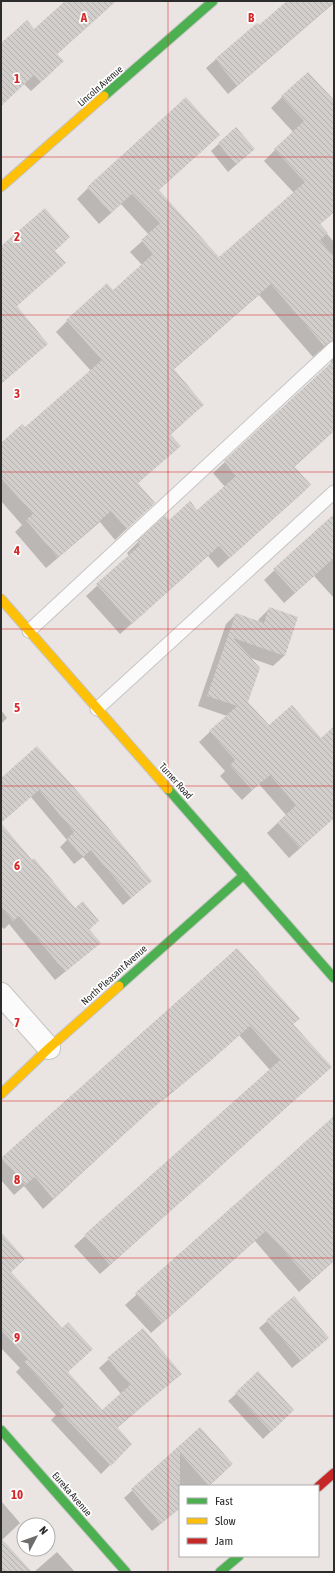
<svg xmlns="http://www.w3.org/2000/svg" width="335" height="1573" font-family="'Asap Condensed',sans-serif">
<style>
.shadow{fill:#0003}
.building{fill:url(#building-back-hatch)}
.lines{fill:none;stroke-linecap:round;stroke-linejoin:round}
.lane-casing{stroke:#c6c4c4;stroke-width:15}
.street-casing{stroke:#c6c4c4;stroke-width:24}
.fast-casing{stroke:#c6c4c4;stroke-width:11}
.slow-casing{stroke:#c6c4c4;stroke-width:11}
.jam-casing{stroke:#c6c4c4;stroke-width:11}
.lane{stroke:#fcfbfb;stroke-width:13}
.street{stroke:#fcfbfb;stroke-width:22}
.fast{stroke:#4caf50;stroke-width:9}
.slow{stroke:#ffc107;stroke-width:9}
.jam{stroke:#c62828;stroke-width:9}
.grid{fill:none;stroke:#d62828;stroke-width:1;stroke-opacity:0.55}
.labels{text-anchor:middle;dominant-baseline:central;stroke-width:3.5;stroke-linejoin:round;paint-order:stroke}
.street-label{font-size:10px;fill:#2c2c2c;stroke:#fff}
.grid-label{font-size:13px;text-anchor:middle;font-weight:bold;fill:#d62828;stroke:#fff;stroke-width:3.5;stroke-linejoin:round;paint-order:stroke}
</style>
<defs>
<pattern id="building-back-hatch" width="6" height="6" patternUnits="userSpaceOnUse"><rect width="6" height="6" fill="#d1cecb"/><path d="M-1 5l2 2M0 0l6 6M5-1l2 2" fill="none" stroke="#b4b1ae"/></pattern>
</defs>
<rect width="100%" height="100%" fill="#eae5e2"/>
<g class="shadow">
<path d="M 67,1 L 116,1 L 56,55 L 53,71 L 31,91 L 24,84 L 1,105 L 1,45 L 34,30 Z"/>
<path d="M 289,1 L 334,1 L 334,3 L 228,94 L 206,68 L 257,24 L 259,26 Z"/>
<path d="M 282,97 L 334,102 L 334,212 L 319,225 L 334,242 L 334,431 L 294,467 L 310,485 L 299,496 L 218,568 L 208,556 L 120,634 L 86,596 L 129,556 L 127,553 L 138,542 L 169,521 L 197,512 L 225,487 L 213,473 L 327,368 L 331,363 L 329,354 L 324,351 L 320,351 L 313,357 L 259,295 L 173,370 L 203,405 L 170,435 L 179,446 L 137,484 L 142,514 L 115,540 L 100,522 L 46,568 L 15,532 L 22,525 L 1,501 L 1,444 L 25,428 L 91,371 L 56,332 L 67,321 L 113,291 L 142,265 L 130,252 L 149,235 L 121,204 L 99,224 L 77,199 L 88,188 L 219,135 L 158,190 L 219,259 L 294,193 L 264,161 L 293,132 L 271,108 Z"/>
<path d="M 236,128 L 254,149 L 228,172 L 211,151 Z"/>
<path d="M 334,515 L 334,598 L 314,576 L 284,603 L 264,580 Z"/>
<path d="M 269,609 L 296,618 L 284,656 L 273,666 L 248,657 L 247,703 L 269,727 L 321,739 L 334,729 L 334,818 L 289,858 L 267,833 L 286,815 L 259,784 L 242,800 L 220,776 L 225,771 L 199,742 L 227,716 L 198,706 L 226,624 L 236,614 L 258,622 L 259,619 Z"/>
<path d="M 1,710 L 7,718 L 1,724 Z"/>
<path d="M 37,747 L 151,881 L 123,905 L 83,857 L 74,864 L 60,847 L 67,840 L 31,797 L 1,789 L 1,780 Z"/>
<path d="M 1,825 L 32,861 L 75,909 L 98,920 L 89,930 L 100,943 L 55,980 L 9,924 L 4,929 L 1,926 Z"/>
<path d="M 237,949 L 299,1018 L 292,1025 L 320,1077 L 100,1274 L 74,1246 L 270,1070 L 239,1035 L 203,1067 L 162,1101 L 161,1100 L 43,1209 L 24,1186 L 14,1195 L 1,1180 L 1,1160 Z"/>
<path d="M 334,1117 L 334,1261 L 299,1292 L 255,1241 L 151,1333 L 125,1305 Z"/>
<path d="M 1,1234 L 10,1272 L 67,1373 L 102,1411 L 121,1394 L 99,1368 L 143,1329 L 180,1374 L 117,1428 L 131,1444 L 101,1474 L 51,1420 L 56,1415 L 16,1372 L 20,1368 L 1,1348 Z"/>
<path d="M 294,1298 L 320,1345 L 292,1368 L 259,1328 Z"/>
<path d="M 236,1394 L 285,1418 L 263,1439 L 228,1401 Z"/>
<path d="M 200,1428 L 224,1472 L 209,1486 L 180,1486 L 180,1508 L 152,1531 L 124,1498 Z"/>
<path d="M 1,1501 L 20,1523 L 2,1540 L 16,1572 L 1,1572 Z"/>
<path d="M 57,1552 L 75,1572 L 34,1572 Z"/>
</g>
<g class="building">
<path d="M 65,1 L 116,1 L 57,54 L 64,61 L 41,82 L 34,75 L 1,106 L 1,43 L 27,20 L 34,29 Z"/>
<path d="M 287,1 L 334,1 L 334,2 L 237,86 L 215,59 L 257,23 L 259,25 Z"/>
<path d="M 308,72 L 334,100 L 334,211 L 320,224 L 328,233 L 320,240 L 334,256 L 334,340 L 329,342 L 324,346 L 271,284 L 174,369 L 204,405 L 170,434 L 181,446 L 138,483 L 155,503 L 127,529 L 111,511 L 58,558 L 26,520 L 33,514 L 1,478 L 1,443 L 22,424 L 25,427 L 102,360 L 66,320 L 107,283 L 113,290 L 153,254 L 141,240 L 160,223 L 132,194 L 111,213 L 87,187 L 186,97 L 220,135 L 159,190 L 219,257 L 305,182 L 274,149 L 304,121 L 281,96 Z"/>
<path d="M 236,127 L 255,149 L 236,165 L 218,143 Z"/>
<path d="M 45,208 L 70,237 L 55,251 L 66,263 L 17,306 L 48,344 L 1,384 L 1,246 Z"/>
<path d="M 334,360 L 334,431 L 294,466 L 311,485 L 230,558 L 219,546 L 132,624 L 96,584 L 140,545 L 137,541 L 165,515 L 169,520 L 190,501 L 197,510 L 236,476 L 224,461 Z"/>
<path d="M 334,514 L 334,558 L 295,593 L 273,569 Z"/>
<path d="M 269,607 L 298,617 L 285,656 L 233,638 L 260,668 L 248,702 L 269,725 L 292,705 L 321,738 L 334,726 L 334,818 L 300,848 L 277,823 L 296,805 L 270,775 L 252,790 L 230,765 L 235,760 L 209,731 L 237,706 L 207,696 L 236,613 L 264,623 Z"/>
<path d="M 37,746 L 87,802 L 152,881 L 131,898 L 91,850 L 83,857 L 67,839 L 74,832 L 39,790 L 1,823 L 32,860 L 34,858 L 75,908 L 83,901 L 99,921 L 89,929 L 101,943 L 65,972 L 19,916 L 13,921 L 1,907 L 1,778 Z"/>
<path d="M 237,948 L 300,1019 L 293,1024 L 332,1067 L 110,1265 L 84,1235 L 280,1060 L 250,1026 L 215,1057 L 173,1092 L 172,1091 L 53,1199 L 35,1177 L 25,1185 L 1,1158 Z"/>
<path d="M 334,1116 L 334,1261 L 311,1281 L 266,1231 L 162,1323 L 135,1293 Z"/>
<path d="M 1,1232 L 25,1259 L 11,1272 L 62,1328 L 68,1322 L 93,1349 L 68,1372 L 102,1410 L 130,1385 L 107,1358 L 143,1328 L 182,1374 L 117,1427 L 132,1444 L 111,1466 L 59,1411 L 64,1406 L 24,1362 L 28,1359 L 1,1330 Z"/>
<path d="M 294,1296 L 329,1338 L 301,1361 L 266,1320 Z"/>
<path d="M 258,1371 L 294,1410 L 271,1432 L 235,1393 Z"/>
<path d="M 200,1427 L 233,1464 L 209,1486 L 180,1453 L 180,1508 L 160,1524 L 131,1489 Z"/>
<path d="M 1,1538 L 32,1572 L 1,1572 Z"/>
</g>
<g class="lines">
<defs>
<g id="lane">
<path d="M 29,631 L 334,348"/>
<path d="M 97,709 L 334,492"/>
</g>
<path id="street" d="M 1,994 L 49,1048"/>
<g id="fast">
<path d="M 104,96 L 213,1"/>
<path d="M 168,789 L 334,978"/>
<path d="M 119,986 L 244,875"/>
<path d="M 1,1430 L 126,1572"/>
<path d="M 220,1572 L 239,1556"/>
</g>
<g id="slow">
<path d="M 1,187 L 104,96"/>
<path d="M 1,599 L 168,789"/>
<path d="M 1,1094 L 49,1048 L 119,986"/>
</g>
<path id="jam" d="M 318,1487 L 334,1473"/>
</defs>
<use href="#lane" class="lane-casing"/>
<use href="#street" class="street-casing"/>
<use href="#fast" class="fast-casing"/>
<use href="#slow" class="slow-casing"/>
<use href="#jam" class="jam-casing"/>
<use href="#lane" class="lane"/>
<use href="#street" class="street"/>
<use href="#fast" class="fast"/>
<use href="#slow" class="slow"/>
<use href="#jam" class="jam"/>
</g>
<path class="grid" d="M 168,1 L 168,1572M 1,157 L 334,157M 1,315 L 334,315M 1,472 L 334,472M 1,629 L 334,629M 1,786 L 334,786M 1,944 L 334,944M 1,1101 L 334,1101M 1,1258 L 334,1258M 1,1416 L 334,1416"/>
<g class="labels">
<g class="street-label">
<text transform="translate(100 86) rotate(-41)">Lincoln Avenue</text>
<text transform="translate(176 781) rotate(48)">Turner Road</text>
<text transform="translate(114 975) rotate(-42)">North Pleasant Avenue</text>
<text transform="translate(72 1494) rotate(49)">Eureka Avenue</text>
</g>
</g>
<g class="grid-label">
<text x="84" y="22">A</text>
<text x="251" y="22">B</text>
<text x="17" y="83">1</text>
<text x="17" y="241">2</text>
<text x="17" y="398">3</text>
<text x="17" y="555">4</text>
<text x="17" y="712">5</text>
<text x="17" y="870">6</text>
<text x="17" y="1027">7</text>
<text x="17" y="1184">8</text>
<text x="17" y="1342">9</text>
<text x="17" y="1499">10</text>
</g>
<rect width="335" height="1573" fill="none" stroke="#2c2c2c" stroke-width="4"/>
<rect x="179" y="1485" width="140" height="72" fill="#ffffff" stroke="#ababab"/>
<rect x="187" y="1498" width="20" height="6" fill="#4caf50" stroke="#ababab"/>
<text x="215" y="1505" font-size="12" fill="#2c2c2c">Fast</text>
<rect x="187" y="1518" width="20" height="6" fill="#ffc107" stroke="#ababab"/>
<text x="215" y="1525" font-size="12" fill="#2c2c2c">Slow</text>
<rect x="187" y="1538" width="20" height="6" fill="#c62828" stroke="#ababab"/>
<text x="215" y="1545" font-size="12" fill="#2c2c2c">Jam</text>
<g transform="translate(36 1537) rotate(49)"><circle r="19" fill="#ffffff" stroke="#ababab"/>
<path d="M0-3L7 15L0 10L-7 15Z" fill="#6e6d6c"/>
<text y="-6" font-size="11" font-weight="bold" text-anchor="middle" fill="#2c2c2c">N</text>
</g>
</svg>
